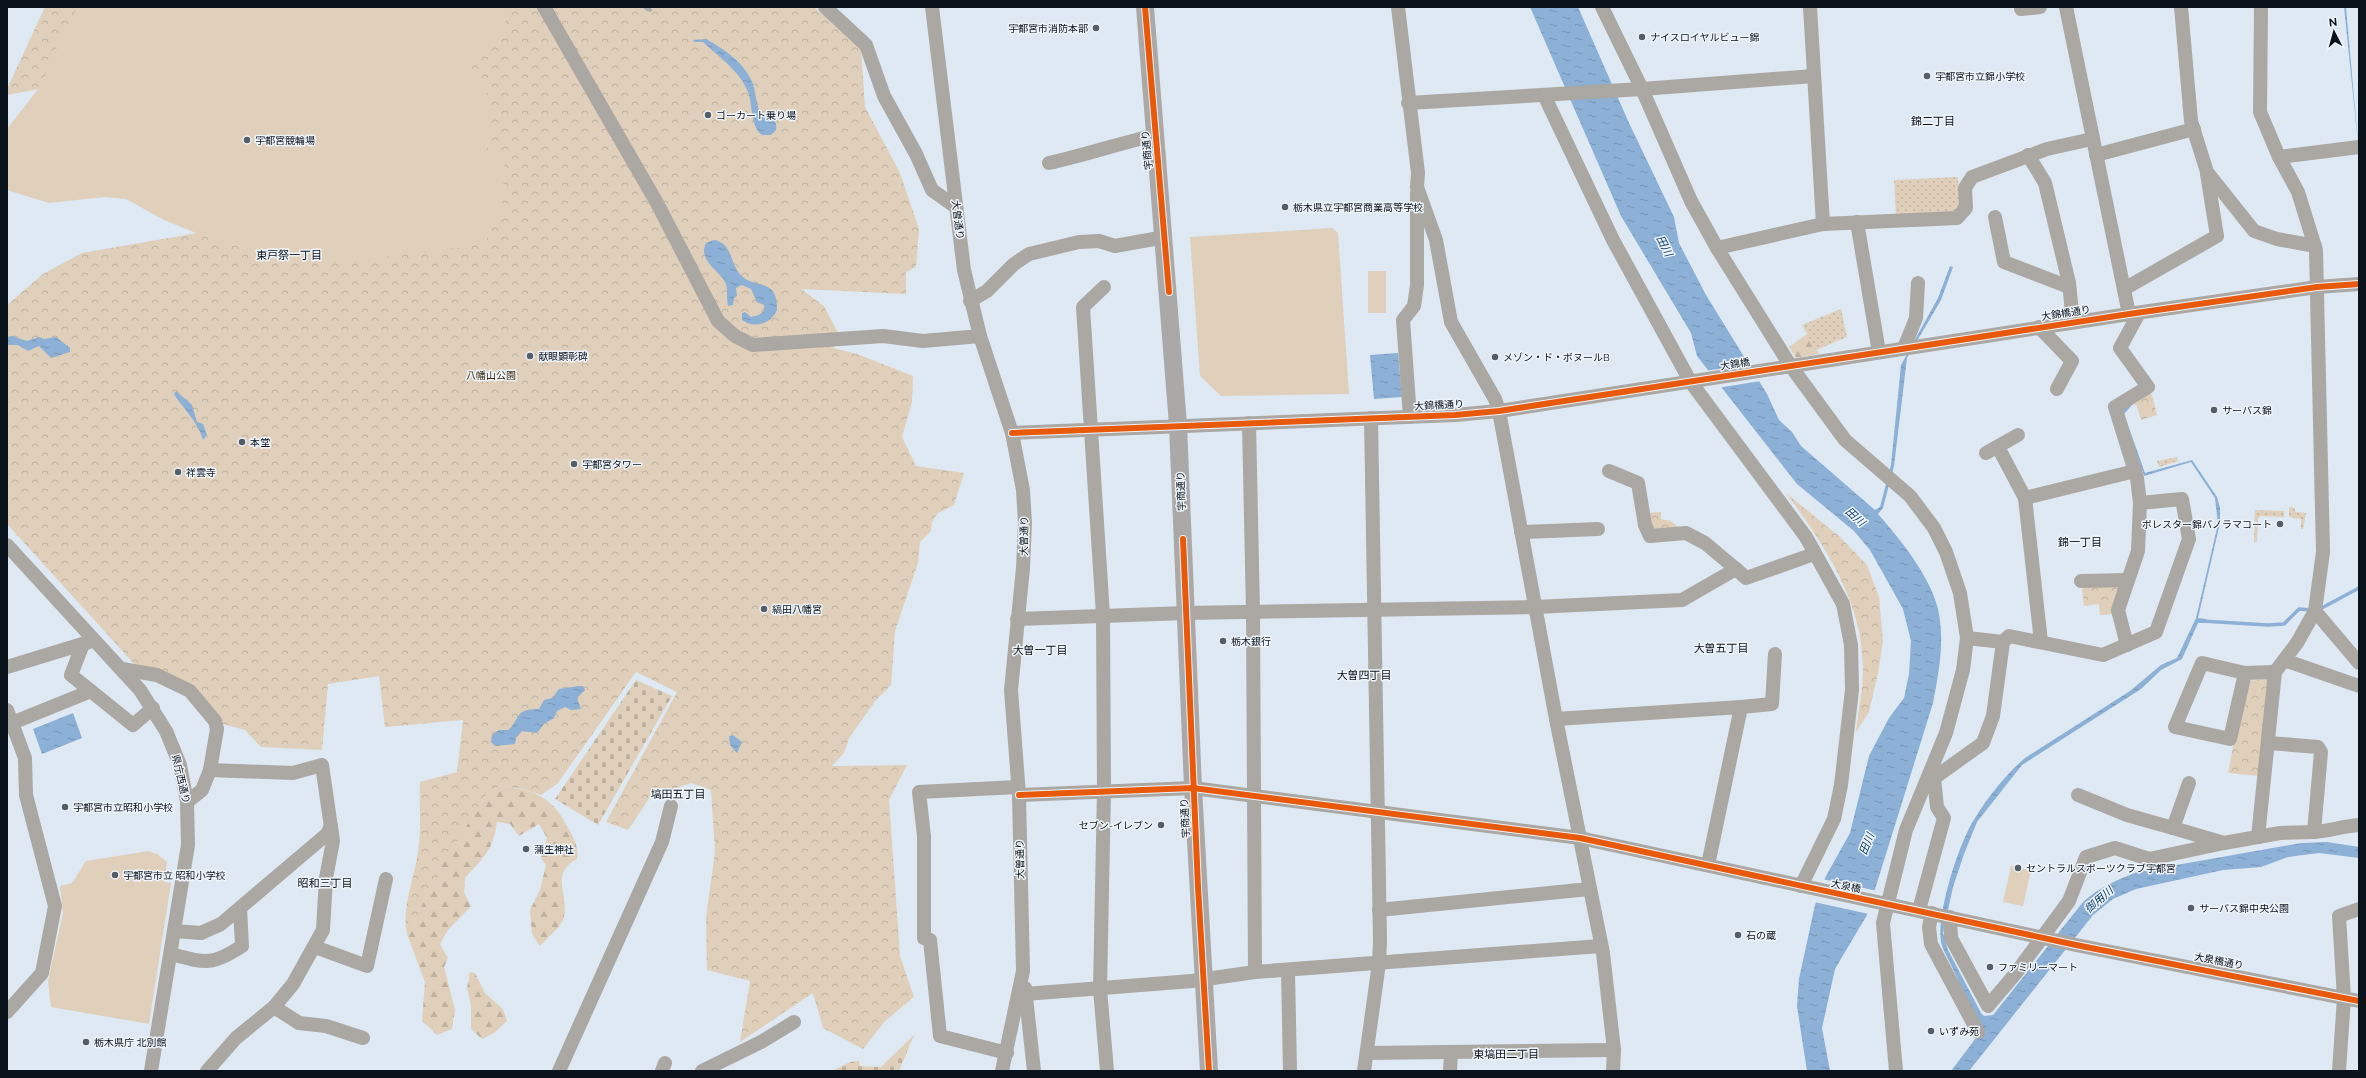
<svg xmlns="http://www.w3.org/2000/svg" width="2366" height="1078" font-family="Raleway,'Noto Sans JP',sans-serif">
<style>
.grass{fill:url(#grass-dots)}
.forest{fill:url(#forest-firs)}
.cemetery{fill:url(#cemetery-stones)}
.park{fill:url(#park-crowns)}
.pitch{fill:#e0cfba}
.water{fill:url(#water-ripples)}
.pier{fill:#dee9f4}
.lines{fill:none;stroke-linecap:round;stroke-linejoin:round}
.stream{stroke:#8cb0d6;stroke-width:3.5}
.minor{stroke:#aba7a2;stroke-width:14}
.major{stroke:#aba9a8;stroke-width:18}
.rail{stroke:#aaaeb2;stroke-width:3;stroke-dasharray:6 3;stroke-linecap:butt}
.cycleway-casing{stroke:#eff4f9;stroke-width:8}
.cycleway{stroke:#e8590c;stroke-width:6}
.poi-dot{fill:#545e68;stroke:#eff4f9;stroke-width:1.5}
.labels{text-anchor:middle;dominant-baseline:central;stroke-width:3;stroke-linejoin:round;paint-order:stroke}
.poi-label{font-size:10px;fill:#0a131c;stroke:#eff4f9;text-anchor:start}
.street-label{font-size:10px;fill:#0a131c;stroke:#eff4f9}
.park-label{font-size:10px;fill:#3f2b12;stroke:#eff4f9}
.neighbourhood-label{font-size:11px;fill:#0a131c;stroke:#eff4f9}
.water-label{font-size:11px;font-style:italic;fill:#093f6d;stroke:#eff4f9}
</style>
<defs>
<pattern id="grass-dots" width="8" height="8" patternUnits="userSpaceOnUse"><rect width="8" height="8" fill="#e0cfba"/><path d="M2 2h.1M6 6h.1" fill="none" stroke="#bfb19f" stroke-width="1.8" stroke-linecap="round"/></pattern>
<pattern id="forest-firs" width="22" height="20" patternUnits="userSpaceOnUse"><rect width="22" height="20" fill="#e0cfba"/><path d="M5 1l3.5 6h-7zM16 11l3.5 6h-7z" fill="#bfb19f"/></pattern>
<pattern id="cemetery-stones" width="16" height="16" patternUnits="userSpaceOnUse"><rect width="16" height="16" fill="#e0cfba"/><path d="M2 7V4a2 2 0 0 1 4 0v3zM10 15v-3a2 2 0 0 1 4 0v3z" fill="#bfb19f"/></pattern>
<pattern id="park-crowns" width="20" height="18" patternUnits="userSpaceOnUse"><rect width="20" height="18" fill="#e0cfba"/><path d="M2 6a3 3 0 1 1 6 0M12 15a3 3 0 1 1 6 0" fill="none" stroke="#bfb19f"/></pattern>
<pattern id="water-ripples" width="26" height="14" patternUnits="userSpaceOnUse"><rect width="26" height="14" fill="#8cb0d6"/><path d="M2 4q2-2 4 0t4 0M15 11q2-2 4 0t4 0" fill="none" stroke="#7796b7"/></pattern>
</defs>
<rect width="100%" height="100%" fill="#dee9f4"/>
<g class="grass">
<path d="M 1958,177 L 1960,207 L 1956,214 L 1896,217 L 1894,180 Z"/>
<path d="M 1841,309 L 1847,337 L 1816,350 L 1802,325 Z"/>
<path d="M 2177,457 L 2178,461 L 2159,467 L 2157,461 Z"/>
<path d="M 2289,507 L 2295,508 L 2295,512 L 2306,513 L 2303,529 L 2301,529 L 2301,519 L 2289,517 Z"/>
<path d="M 2255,510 L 2284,511 L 2284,517 L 2261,516 L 2258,518 L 2257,542 L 2254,542 Z"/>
</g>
<g class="forest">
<path d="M 1807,334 L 1819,354 L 1796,358 L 1789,347 Z"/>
<path d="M 500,786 C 536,790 553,797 569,830 C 575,841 579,848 577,859 C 548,873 571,899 563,920 C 559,929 546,939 540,946 L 532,934 L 530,910 L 540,890 L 546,865 L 541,858 L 547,838 L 539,824 L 519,836 L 510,824 L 497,822 C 494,849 483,858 465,878 L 464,893 L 471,906 L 448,930 L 440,944 L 448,958 L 444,967 L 455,1010 L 452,1029 L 437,1035 L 422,1021 L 425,982 L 408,937 L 438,870 L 461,831 L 487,794 Z"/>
<path d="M 470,972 L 475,973 L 485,993 L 503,1009 L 507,1021 L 494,1033 L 482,1039 L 471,1029 L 471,1006 L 467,988 Z"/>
</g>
<g class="cemetery">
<path d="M 636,680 L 672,696 L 598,825 L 555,799 Z"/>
<path d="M 914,1035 L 899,1071 L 832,1071 L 850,1062 L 859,1061 L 860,1066 L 881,1067 Z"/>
</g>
<g class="park">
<path d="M 45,7 L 814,7 L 861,49 L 865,107 L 900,173 L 919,229 L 916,267 L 906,272 L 906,294 L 801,289 L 824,306 L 838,333 L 833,348 L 857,354 L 913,376 L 912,402 L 902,437 L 916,466 L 964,473 L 954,505 L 938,513 L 932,522 L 931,531 L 920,542 L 918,563 L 895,631 L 891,685 L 876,700 L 849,738 L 844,753 L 832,766 L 907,765 L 889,800 L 900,956 L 914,997 L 885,1021 L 863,1049 L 823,1028 L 813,993 L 740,1042 L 750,981 L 707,970 L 706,917 L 715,852 L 711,790 L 691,783 L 650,797 L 628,830 L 606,822 L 677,692 L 636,672 L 558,783 L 541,795 L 518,788 L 500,786 L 487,794 L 438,870 L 408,937 C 400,913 413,882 417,858 C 422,834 419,806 420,782 L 457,772 L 463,720 L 385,727 L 379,676 L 328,684 L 322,750 L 261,747 L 245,730 L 216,722 L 191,687 L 136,666 L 7,524 L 7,305 L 43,274 L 82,253 L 203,232 L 49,87 L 7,95 L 7,89 Z"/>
<path d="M 2146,392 L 2152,395 L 2157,415 L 2141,420 L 2137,406 L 2134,404 Z"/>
<path d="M 1786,493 L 1840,537 L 1867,565 L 1879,597 L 1883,641 L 1878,673 L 1869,712 L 1856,732 C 1858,711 1863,689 1863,669 C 1863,602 1824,544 1786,493 Z"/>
<path d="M 1661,512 L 1661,519 L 1671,521 L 1680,529 L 1652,530 L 1647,513 Z"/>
<path d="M 2116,585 L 2120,589 L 2114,614 L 2100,615 L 2099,604 L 2084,606 L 2082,589 L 2086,586 Z"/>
<path d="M 2267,679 L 2269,683 L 2259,776 L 2228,773 L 2245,684 L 2249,681 Z"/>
</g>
<g class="pitch">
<path d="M 81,7 L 507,7 L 505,29 L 467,61 L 491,101 L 487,151 L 505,154 L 502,213 L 484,243 L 456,248 L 417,251 L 355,263 L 293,258 L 221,243 L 164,220 L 126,199 L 104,197 L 49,203 L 7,190 L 7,129 L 42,84 L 61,37 L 75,12 Z"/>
<path d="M 1332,228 L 1338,233 L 1349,394 L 1221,396 L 1200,376 L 1190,237 Z"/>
<rect x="1368" y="271" width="18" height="42"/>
<path d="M 148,851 L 157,854 L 167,862 L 164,882 L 171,883 L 149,1024 L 51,1007 L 48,981 L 63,913 L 60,886 L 72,883 L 86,861 Z"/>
<path d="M 2011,866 L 2031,870 L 2023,906 L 2003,902 Z"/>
</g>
<g class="water">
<path d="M 1530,7 L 1578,7 L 1629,123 L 1674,217 L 1679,243 L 1706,295 L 1767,394 L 1779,420 L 1792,432 L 1801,446 L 1875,510 L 1880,507 L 1891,465 L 1901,365 L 1938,298 L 1950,266 L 1953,267 L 1941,300 L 1907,358 L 1894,466 L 1883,508 L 1878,514 C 1900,539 1930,576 1938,609 C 1945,640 1939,672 1933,703 L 1867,915 L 1835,969 L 1822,1028 L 1830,1071 L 1807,1071 L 1797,1006 L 1799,979 L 1815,905 L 1826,876 L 1850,833 L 1869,756 L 1889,718 L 1904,698 L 1909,674 L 1911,641 L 1903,609 L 1870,550 L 1854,531 L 1797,484 L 1697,356 L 1691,333 L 1621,216 Z"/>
<path d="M 2344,7 L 2346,7 L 2359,153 Z"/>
<path d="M 706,39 C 724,49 746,64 753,84 C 756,94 756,103 760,112 C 769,118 778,117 776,130 L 771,135 L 762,135 C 750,127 753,104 748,92 C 740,71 719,57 703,42 L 694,42 L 693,40 Z"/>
<path d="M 714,240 C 732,243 730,262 739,273 C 752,291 778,275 777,310 C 771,324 754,329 742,320 L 742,313 L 745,312 L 751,317 C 758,316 766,313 764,305 L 757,302 L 751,289 L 742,285 L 736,288 L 737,296 L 734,298 L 733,305 L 728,306 C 726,299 728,291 726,284 C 721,271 697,261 706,243 Z"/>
<path d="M 12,336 L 27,341 L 39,337 L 44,339 L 56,337 L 70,348 L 70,352 L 51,358 L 39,346 L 28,351 L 18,345 L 7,345 L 7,337 Z"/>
<path d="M 1398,353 L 1402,397 L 1374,399 L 1370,355 Z"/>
<path d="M 176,391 L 192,405 L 197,422 L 203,424 L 207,435 L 203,440 C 200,425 183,408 174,394 Z"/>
<path d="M 2142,394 L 2124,414 L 2145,473 L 2192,460 L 2217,497 L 2220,508 L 2220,523 L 2198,618 L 2206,619 L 2205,623 L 2198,623 L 2182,659 L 2161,670 L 2141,689 L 2022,765 L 1977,822 L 1964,854 L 1953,887 L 1943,933 L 1948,950 L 1981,1013 L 1984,1016 L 1993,1015 L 2083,902 C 2100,887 2117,880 2137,872 L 2301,843 L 2327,842 L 2359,847 L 2359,858 L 2319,853 L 2288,857 L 2261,867 L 2223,870 L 2136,889 L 2113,899 L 2093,915 L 1969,1071 L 1951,1071 L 1979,1034 L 1977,1023 C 1969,1004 1961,986 1952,967 C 1949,960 1943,951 1941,942 C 1936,914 1959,842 1975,818 C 1988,797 2006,774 2025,758 L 2130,691 L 2161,665 L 2177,658 L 2196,618 L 2218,524 L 2215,498 L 2191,462 L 2144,476 L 2122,414 L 2123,410 Z"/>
<path d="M 578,686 L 583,686 L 585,690 L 577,698 L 581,709 L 571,710 L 565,707 L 557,711 L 554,718 L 544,724 L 537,733 L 522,731 L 516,738 L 515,744 L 495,746 L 491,742 L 492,735 L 499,730 L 508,730 C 521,719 513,709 539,709 L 544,700 L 552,698 L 559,689 Z"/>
<path d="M 73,713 L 82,738 L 42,754 L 33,729 Z"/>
<path d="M 733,735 L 742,742 L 737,753 L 730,745 L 729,736 Z"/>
</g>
<g class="pier">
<path d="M 1751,364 L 1761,381 L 1717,388 L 1705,371 Z"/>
<path d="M 1822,879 L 1877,891 L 1869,914 L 1814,902 Z"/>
</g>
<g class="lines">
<g class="stream">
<path d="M 2318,610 L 2359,588"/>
<path d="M 2202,621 L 2268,625 L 2284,624 L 2299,609 L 2312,610"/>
</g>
<g class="minor">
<path d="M 544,7 L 657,203 L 718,321 L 735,336 L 753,345 L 883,336 L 923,341 L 980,336"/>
<path d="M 825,7 L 866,45 L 884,96 L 916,154 L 932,190 L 956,207"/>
<path d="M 932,7 L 964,270 L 980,336 L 1012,433 L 1023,490 L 1025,523 L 1023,568 L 1011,690 L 1019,795 L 1023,971 L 1002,1071"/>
<path d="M 1398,7 L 1418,173 L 1417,187 L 1436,240 L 1451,322 L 1495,399 L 1499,411 L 1556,719 L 1603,953 L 1614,1050 L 1613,1071"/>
<path d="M 1602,7 L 1642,89 L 1691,201 L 1717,248 L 1790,365 L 1845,440 L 1910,496 L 1934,528 L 1946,552 L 1960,593 L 1967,638 L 1963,670 L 1946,733 L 1906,830 L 1883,923 L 1896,1071"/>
<path d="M 1810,7 L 1823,224"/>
<path d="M 2066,7 L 2129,314"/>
<path d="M 2181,7 L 2191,121 L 2207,172 L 2254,231 L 2277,239 L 2315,246"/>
<path d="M 2021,9 L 2040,7"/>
<path d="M 1544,95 L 1613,240 L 1690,381 L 1806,537 L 1843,604 L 1851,645 L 1852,690 L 1841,785 L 1834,819 L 1801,886"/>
<path d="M 1408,103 L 1642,89 L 1814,76"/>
<path d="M 2028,155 L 2045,183 L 2069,283 L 2073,322"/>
<path d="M 2096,155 L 2194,129"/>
<path d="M 2279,157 L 2359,147"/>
<path d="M 1049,163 C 1086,155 1120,143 1156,135"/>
<path d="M 1995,217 L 2004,262 L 2069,287"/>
<path d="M 1857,222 L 1879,352"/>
<path d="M 1717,248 L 1823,224 L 1957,218 L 1966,208 L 1965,188 L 1972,177 L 2047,149 L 2092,139"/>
<path d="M 1104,287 L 1083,307 L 1103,615 L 1104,790 L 1100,989 L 1107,1071"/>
<path d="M 2124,289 L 2217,236 L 2207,174"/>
<path d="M 970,301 L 987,291 L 1014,264 L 1029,254 L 1079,242 L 1099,241 L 1115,246 L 1165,237"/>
<path d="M 2039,327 L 2072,361 L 2057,389"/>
<path d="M 1904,348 L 1916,318 L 1918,283"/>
<path d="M 1410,417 L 1403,320 L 1414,306 L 1417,285 L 1417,193"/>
<path d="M 1249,423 L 1253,612 L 1255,972"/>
<path d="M 1012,433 L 1455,415 L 1499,411 L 2129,314 L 2317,287 L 2359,284"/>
<path d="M 1998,447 L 2025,498 L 2135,471"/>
<path d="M 1986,453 L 2018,435"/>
<path d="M 1609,471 L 1638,483 L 1645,525 L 1650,536 L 1686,533 L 1705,543 L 1736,569"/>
<path d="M 2025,498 L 2041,642"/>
<path d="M 1521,532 L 1598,529"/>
<path d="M 7,545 L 140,690 L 166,731 L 180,765 L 187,802 L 188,845 L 151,1071"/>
<path d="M 2081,581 L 2128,580"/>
<path d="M 2315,611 L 2359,663"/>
<path d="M 1017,619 L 1186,613 L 1535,607 L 1682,600 L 1736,569 L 1746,578 L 1814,554"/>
<path d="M 1967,638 L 2003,642 L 2009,636 L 2103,655 L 2156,632 L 2189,539 L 2182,499 L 2140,503 L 2137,478 L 2115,407 L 2148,387 L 2120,348 L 2139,313"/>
<path d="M 83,644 L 71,675 L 133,725 L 153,708"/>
<path d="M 2127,645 L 2118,610 L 2138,551 L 2140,503"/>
<path d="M 2284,660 L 2359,686"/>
<path d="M 7,667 L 89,642"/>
<path d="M 122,669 L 157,675 L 190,691 L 215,721 L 217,729 L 210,770"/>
<path d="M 2245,673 L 2230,739 L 2175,727 L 2202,663 L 2245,673 L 2275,672"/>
<path d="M 1741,707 L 1772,704 L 1775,654"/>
<path d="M 7,710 L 25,758 L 26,795 L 55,906 L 42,973 L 7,1012"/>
<path d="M 1556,719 L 1741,707 L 1708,865"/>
<path d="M 12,723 L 91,691"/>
<path d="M 2269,743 L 2318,747 L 2321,752 L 2314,832 C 2330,831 2343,826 2359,825"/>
<path d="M 1927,783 L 1983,743 L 1993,716 L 2003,642"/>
<path d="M 2189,783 L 2173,828 L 2224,843 L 2280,833 L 2314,832"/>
<path d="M 1019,795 L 1193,788 L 1580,838 L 2076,945 L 2359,1001"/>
<path d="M 2078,795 L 2127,815 L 2173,828"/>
<path d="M 187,802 L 202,790 L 210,770 L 293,773 L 322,765 L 333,841 L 326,878 L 323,930 L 293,984 L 274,1007 L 236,1038 L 207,1071"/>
<path d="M 2258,837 L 2275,672 L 2297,643 L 2315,611 L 2323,552 L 2316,250 L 2298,192 L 2279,157 L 2260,112 L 2261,7"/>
<path d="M 1379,910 L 1589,889"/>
<path d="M 1919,910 L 1944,818 L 1937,807 L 1934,778"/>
<path d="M 1932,913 L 1929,927 L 1931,944 L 1978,1032"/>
<path d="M 1950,917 L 1951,938 L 1988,1006 L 2016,973 L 2069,901 L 2086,857 L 2115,848 L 2149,859 L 2224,843"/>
<path d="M 175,931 L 201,933 L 221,924 L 327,834 L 331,826"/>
<path d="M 315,947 L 367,966 L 386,879"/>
<path d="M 171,954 C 205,963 212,966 242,946 L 240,908"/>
<path d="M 1288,971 L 1290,1071"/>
<path d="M 1025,988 L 1034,1071"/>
<path d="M 1025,994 L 1192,981 L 1255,972 L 1601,946"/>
<path d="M 274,1007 L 299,1023 L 326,1026 L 363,1038"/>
<path d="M 1007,1053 L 940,1036 L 930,940 L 924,938 L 924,836 L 919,792 L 1018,787"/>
<path d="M 1367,1053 L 1614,1050"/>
<path d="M 559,1071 L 662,842 L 671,806"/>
<path d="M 662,1071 L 665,1063"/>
<path d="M 702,1071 L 761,1042 L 794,1022"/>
<path d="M 1364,1071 L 1379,963 L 1380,941 L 1371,418"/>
<path d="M 1450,1071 L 1451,1052"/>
<path d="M 2339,1071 L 2344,998 L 2339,916 L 2359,909"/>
</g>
<path class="major" d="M 1145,7 L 1178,425 L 1193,788 L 1209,1071"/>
<path class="rail" d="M 644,7 L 651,12 L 649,7"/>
<defs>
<g id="cycleway">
<path d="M 1145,7 L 1169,292"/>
<path d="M 1012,433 L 1455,415 L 1499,411 L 2129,314 L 2317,287 L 2359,284"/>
<path d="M 1183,539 L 1198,887 L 1209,1071"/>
<path d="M 1019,795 L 1193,788 L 1580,838 L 2076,945 L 2359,1001"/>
</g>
</defs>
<use href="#cycleway" class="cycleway-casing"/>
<use href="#cycleway" class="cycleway"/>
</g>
<g class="poi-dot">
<circle cx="1096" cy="28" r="4"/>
<circle cx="1642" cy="37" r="4"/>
<circle cx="1927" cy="76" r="4"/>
<circle cx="708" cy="115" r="4"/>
<circle cx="247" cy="140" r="4"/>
<circle cx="1285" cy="207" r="4"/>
<circle cx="530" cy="356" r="4"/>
<circle cx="1495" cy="357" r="4"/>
<circle cx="2214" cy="410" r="4"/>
<circle cx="242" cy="442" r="4"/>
<circle cx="574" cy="464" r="4"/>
<circle cx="178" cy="472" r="4"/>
<circle cx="2280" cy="524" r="4"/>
<circle cx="764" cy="609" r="4"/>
<circle cx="1223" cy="641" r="4"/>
<circle cx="65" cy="807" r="4"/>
<circle cx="1161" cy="825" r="4"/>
<circle cx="526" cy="849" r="4"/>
<circle cx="2018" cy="868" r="4"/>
<circle cx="115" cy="875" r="4"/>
<circle cx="2191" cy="908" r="4"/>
<circle cx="1738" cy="935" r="4"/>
<circle cx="1990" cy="967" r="4"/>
<circle cx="1931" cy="1031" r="4"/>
<circle cx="86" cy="1042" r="4"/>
</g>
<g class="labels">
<g class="poi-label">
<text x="1088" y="28" text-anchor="end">宇都宮市消防本部</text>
<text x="1650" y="37">ナイスロイヤルビュー錦</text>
<text x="1935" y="76">宇都宮市立錦小学校</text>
<text x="716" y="115">ゴーカート乗り場</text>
<text x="255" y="140">宇都宮競輪場</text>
<text x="1293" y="207">栃木県立宇都宮商業高等学校</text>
<text x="538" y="356">献眼顕彰碑</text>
<text x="1503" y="357">メゾン・ド・ボヌールB</text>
<text x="2222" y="410">サーパス錦</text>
<text x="250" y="442">本堂</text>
<text x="582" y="464">宇都宮タワー</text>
<text x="186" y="472">祥雲寺</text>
<text x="2272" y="524" text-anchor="end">ポレスター錦パノラマコート</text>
<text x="772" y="609">縞田八幡宮</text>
<text x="1231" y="641">栃木銀行</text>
<text x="73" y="807">宇都宮市立昭和小学校</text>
<text x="1153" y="825" text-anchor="end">セブン-イレブン</text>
<text x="534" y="849">蒲生神社</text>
<text x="2026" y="868">セントラルスポーツクラブ宇都宮</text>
<text x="123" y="875">宇都宮市立 昭和小学校</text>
<text x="2199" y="908">サーパス錦中央公園</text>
<text x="1746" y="935">石の蔵</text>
<text x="1998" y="967">ファミリーマート</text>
<text x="1939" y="1031">いずみ苑</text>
<text x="94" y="1042">栃木県庁 北別館</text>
</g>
<g class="street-label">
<text transform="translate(1147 150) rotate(-95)">宇商通り</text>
<text transform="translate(958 220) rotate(83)">大曽通り</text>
<text transform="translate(2066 313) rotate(-9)">大錦橋通り</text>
<text transform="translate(1735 364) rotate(-9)">大錦橋</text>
<text transform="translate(1439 405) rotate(-3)">大錦橋通り</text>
<text transform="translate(1181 491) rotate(-92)">宇商通り</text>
<text transform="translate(1024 536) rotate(-89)">大曽通り</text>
<text transform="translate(181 779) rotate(77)">県庁西通り</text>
<text transform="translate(1185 818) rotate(-93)">宇商通り</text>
<text transform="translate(1020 859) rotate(-91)">大曽通り</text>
<text transform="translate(1846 886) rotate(12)">大泉橋</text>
<text transform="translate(2219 961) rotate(11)">大泉橋通り</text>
</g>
<g class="park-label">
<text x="491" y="375">八幡山公園</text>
</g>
<g class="neighbourhood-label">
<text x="1933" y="121">錦二丁目</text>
<text x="289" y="255">東戸祭一丁目</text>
<text x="2080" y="542">錦一丁目</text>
<text x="1721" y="648">大曽五丁目</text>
<text x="1040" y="650">大曽一丁目</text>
<text x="1364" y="675">大曽四丁目</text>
<text x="678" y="794">塙田五丁目</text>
<text x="325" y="883">昭和三丁目</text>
<text x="1506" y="1054">東塙田二丁目</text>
</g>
<g class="water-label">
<text transform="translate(1664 246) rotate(63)">田川</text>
<text transform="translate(1855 517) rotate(42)">田川</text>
<text transform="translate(1867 844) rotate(-68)">田川</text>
<text transform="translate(2099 900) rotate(-41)">御用川</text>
</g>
</g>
<rect width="2366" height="1078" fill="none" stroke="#0a131c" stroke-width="16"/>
<g transform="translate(2334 32) rotate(354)" stroke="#eff4f9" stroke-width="3" paint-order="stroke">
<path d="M0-3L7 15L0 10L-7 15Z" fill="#0a131c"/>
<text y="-6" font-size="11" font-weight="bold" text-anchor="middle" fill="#0a131c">N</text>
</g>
</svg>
